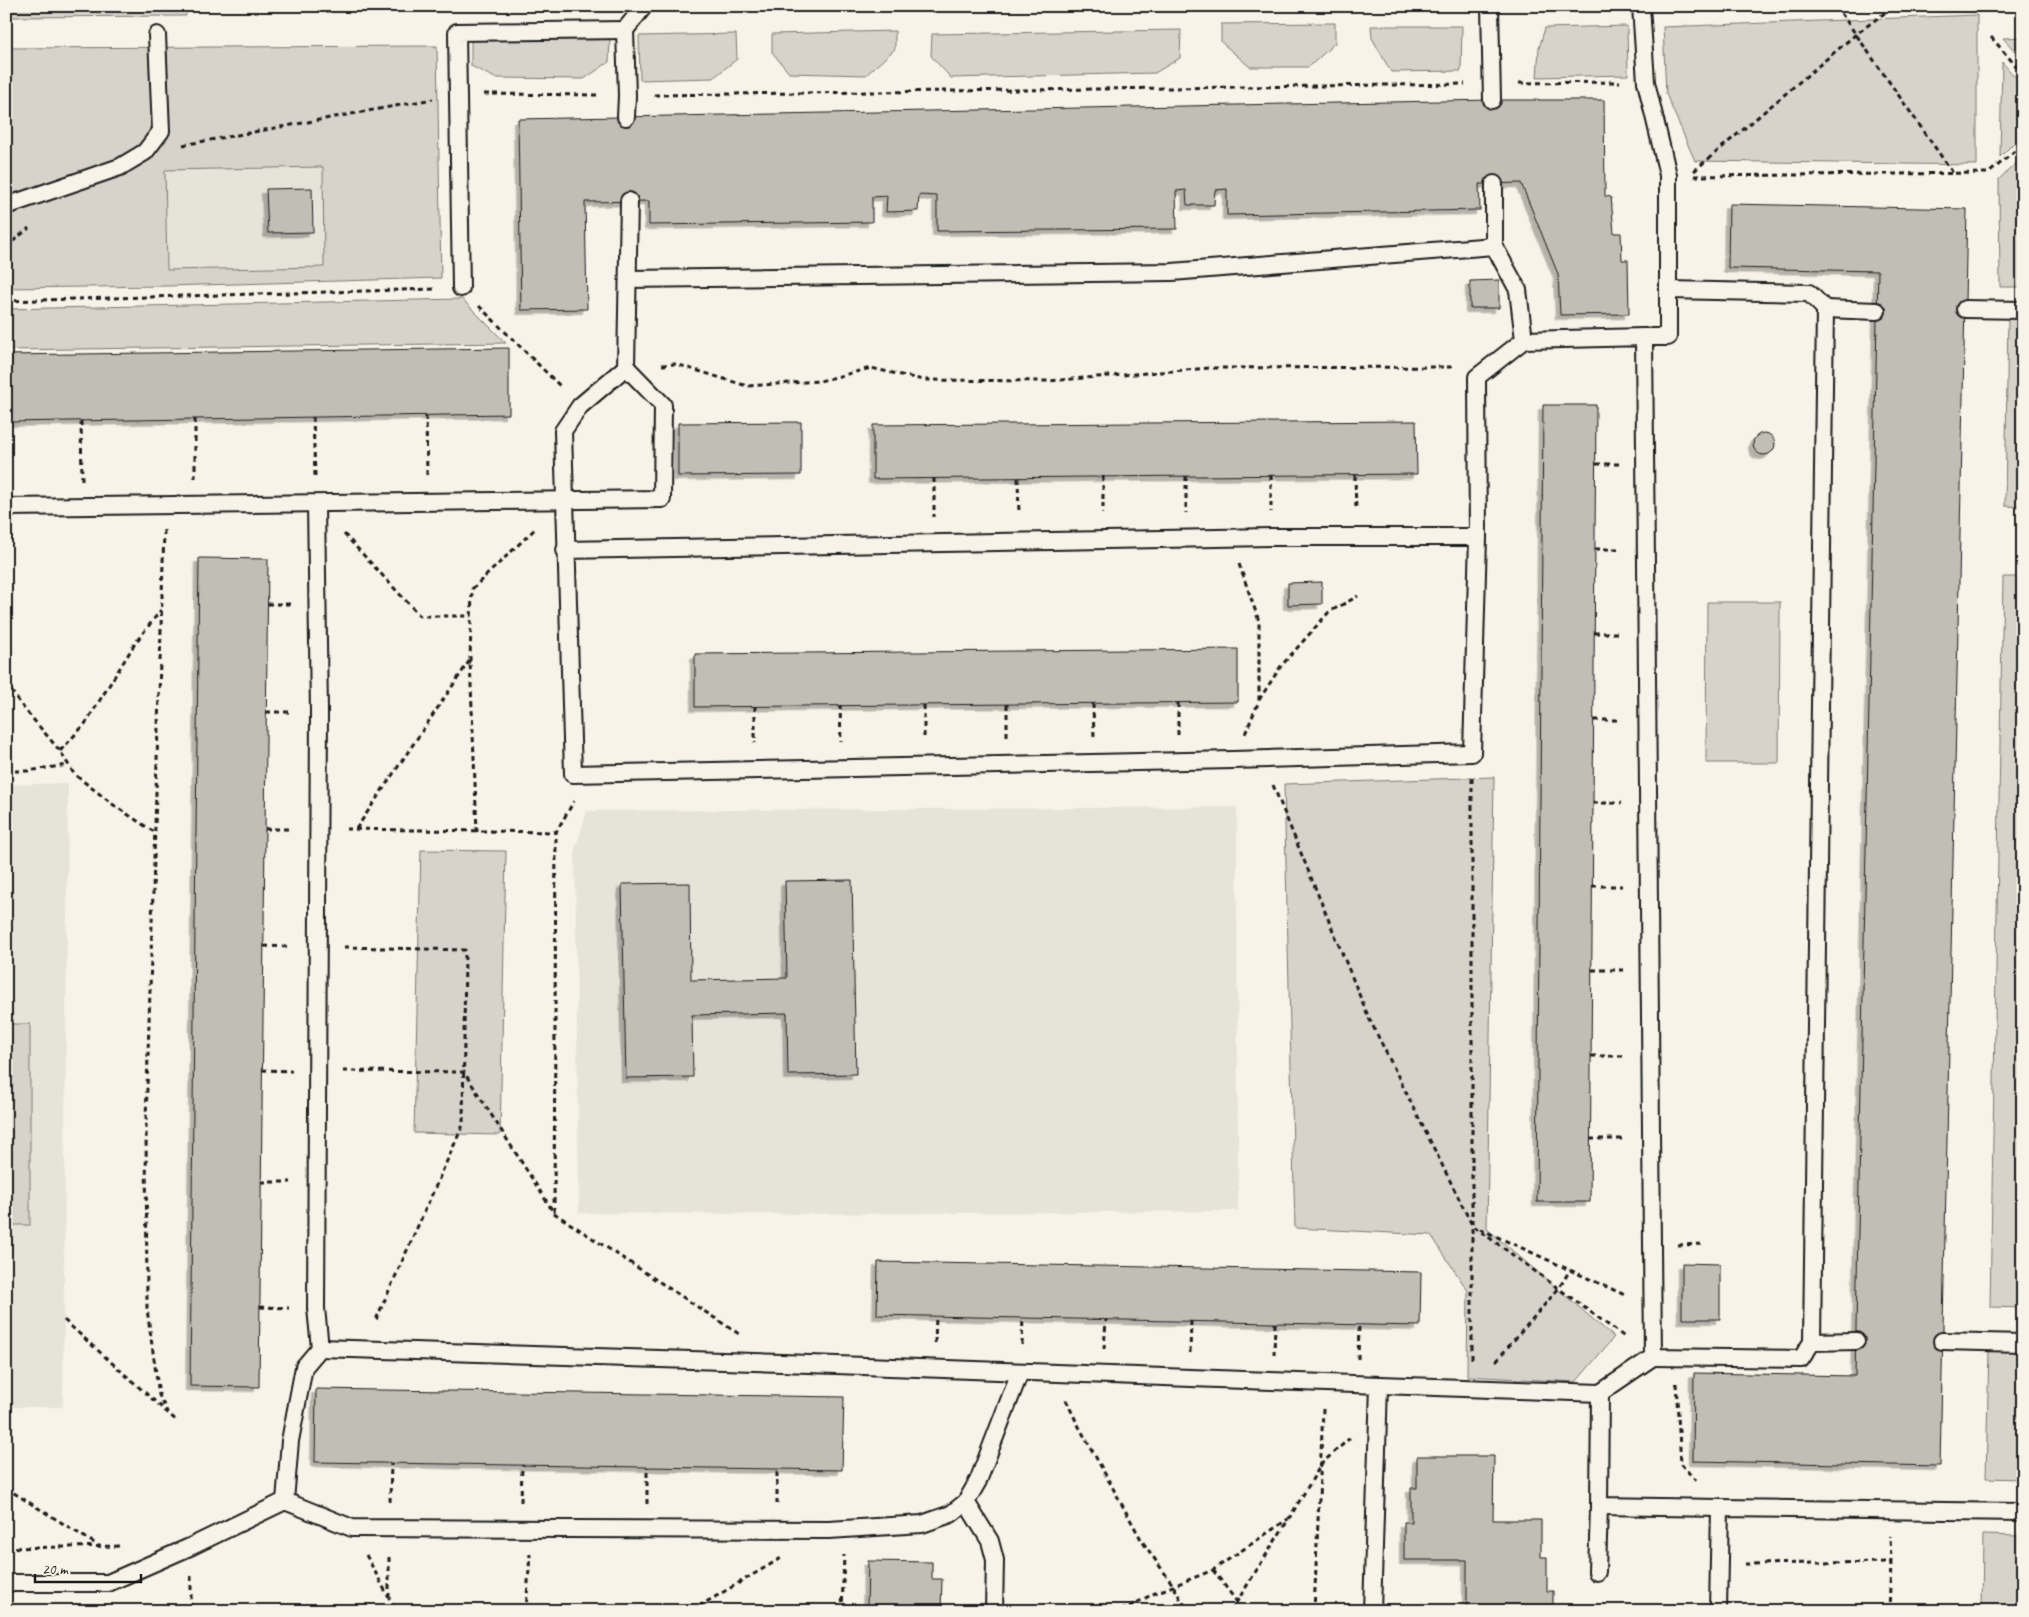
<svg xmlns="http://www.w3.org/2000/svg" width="2029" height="1617" font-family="Caveat,sans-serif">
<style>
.built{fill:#e6e3d9}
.green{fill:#d7d3cb;stroke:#7a7874;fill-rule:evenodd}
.building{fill:#c0beb5;stroke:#1c1c1c;filter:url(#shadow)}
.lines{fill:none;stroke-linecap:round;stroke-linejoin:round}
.lane-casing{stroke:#1c1c1c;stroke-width:20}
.path{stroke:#1c1c1c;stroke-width:3;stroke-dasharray:5 4;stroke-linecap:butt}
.lane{stroke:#f7f3e8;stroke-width:16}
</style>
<defs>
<filter id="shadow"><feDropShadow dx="-4.5" dy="4.5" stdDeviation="0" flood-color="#0004"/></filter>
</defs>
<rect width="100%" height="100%" fill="#f7f3e8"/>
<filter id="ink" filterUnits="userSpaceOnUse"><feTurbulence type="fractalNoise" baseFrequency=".02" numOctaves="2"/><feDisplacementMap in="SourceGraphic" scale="10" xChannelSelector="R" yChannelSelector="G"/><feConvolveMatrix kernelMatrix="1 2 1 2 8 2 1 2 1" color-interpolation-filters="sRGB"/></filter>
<g filter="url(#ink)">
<g class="built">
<path d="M 323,167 L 325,267 L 167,270 L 165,170 Z"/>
<path d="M 68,783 L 63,1407 L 6,1407 L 6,785 Z"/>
<path d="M 1237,807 L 1238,1211 L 783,1214 L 579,1213 L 575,850 L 587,811 Z"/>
</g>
<g class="green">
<path d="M 6,6 L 186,6 L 186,16 L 6,17 Z"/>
<path d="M 1977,15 L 1977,165 L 1695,161 L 1666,94 L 1663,27 Z"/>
<path d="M 1335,23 L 1335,43 L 1309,67 L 1250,67 L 1221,42 L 1221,24 Z"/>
<path d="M 1371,26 L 1462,26 L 1461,71 L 1391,72 L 1372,38 Z"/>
<path d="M 1627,26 L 1628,75 L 1537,77 L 1539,48 L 1545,28 Z"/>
<path d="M 1181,30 L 1180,58 L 1155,73 L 951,78 L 931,56 L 932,34 Z"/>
<path d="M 895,31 L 895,49 L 866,75 L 789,73 L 772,52 L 772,34 Z"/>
<path d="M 736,34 L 737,59 L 713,78 L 640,80 L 639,36 Z"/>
<path d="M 2023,37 L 2023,60 L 2003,38 Z"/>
<path d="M 471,38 L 610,39 L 609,62 L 584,79 L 495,78 L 471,66 Z"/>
<path d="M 437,46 L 441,278 L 167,286 L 6,288 L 6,48 ZM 323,167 L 324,267 L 167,270 L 165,170 Z"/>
<path d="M 2002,62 L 2023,86 L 2023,134 L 2000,157 Z"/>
<path d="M 2023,157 L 2023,287 L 2000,287 L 1999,179 Z"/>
<path d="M 462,299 L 506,343 L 6,350 L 6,309 Z"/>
<path d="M 2008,316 L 2023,316 L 2023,507 L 2005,506 Z"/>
<path d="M 2003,577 L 2023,577 L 2023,1308 L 1990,1307 Z"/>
<path d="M 1707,602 L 1780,602 L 1779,763 L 1706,763 Z"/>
<path d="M 1494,777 L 1487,1229 L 1614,1337 L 1576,1382 L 1467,1376 L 1468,1291 L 1431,1235 L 1295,1228 L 1284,784 Z"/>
<path d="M 421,850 L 506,851 L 500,1135 L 414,1133 Z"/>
<rect x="6" y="1024" width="24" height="201"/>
<path d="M 1989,1349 L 2022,1349 L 2020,1479 L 1986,1478 Z"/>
<path d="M 1983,1535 L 2019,1536 L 2018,1611 L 1982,1611 Z"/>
</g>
<g class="building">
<path d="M 1492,100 L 1604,100 L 1605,196 L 1611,197 L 1614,233 L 1621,233 L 1622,260 L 1628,260 L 1629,314 L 1560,315 L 1558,274 L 1521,183 L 1479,184 L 1480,210 L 1227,215 L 1227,189 L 1215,190 L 1214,205 L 1187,205 L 1186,190 L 1176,191 L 1177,229 L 937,231 L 937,196 L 919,195 L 918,211 L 886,212 L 887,196 L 872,197 L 872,222 L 649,225 L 649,201 L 585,202 L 587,309 L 521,310 L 518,119 Z"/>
<path d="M 312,188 L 313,232 L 268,233 L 266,189 Z"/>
<path d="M 1729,204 L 1967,209 L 1940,1466 L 1693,1461 L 1694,1373 L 1855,1376 L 1878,271 L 1728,268 Z"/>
<path d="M 1499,280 L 1499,308 L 1470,308 L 1470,281 Z"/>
<path d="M 509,348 L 509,414 L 6,422 L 6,355 Z"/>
<path d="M 1543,405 L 1596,405 L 1590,1202 L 1537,1202 Z"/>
<path d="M 1416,421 L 1417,474 L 873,479 L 873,425 Z"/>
<path d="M 801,422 L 801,475 L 678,476 L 678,423 Z"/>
<circle cx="1764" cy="444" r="11"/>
<path d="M 199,558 L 268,559 L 259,1387 L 190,1386 Z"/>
<path d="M 1322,582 L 1322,604 L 1288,605 L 1288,583 Z"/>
<path d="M 1238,649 L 1238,702 L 695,707 L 695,654 Z"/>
<path d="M 852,880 L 856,1074 L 788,1075 L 787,1013 L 692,1015 L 693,1077 L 626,1078 L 622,884 L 690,883 L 691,980 L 787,978 L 785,881 Z"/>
<path d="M 878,1262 L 1421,1272 L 1420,1326 L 877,1315 Z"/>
<path d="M 1682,1263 L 1720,1264 L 1720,1319 L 1682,1319 Z"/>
<path d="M 316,1389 L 844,1397 L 842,1470 L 315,1462 Z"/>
<path d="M 1417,1456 L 1494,1456 L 1493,1520 L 1541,1520 L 1541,1557 L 1547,1557 L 1547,1591 L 1553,1591 L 1553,1611 L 1467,1611 L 1467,1560 L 1404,1560 L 1404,1522 L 1411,1522 L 1411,1488 L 1417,1488 Z"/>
<path d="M 868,1561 L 932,1562 L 932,1579 L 942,1579 L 941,1611 L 867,1611 Z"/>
</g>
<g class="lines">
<defs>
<g id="lane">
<path d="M 1490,6 L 1492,100"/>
<path d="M 1641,6 L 1646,82 L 1668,175 L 1668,290"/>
<path d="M 626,117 L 627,96 L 625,30 L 644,6"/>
<path d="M 629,201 L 626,367 L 580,406 L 563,431 L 573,774 L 1233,760 L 1472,753 L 1478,537 L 1477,377 L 1524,340 L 1518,290 L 1494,246 L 1494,184"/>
<path d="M 6,206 L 120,167 L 145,152 L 161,131 L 157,35"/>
<path d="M 628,279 L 1172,272 L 1494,246"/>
<path d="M 461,288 L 457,32 L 625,30"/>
<path d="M 1825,309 L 1877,311"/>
<path d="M 1965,309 L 2023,310"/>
<path d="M 1644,337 L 1668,337 L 1668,290 L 1809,293 L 1825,309 L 1812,1342"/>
<path d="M 1524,340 L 1644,337 L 1653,1357 L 1801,1359 L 1812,1342 L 1856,1341"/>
<path d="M 6,507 L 662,499 L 663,405 L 626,367"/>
<path d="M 565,550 L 1271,537 L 1478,537"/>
<path d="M 1942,1341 L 2023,1343"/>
<path d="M 320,1348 L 782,1363 L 1600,1393 L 1653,1357"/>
<path d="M 1600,1393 L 1599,1506 L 1720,1508"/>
<path d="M 285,1501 L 290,1441 L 304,1367 L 320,1348 L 316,1308 L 319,712 L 316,504"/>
<path d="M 966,1502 L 990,1541 L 995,1560 L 994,1611"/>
<path d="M 1597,1572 L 1599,1506"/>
<path d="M 6,1583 L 108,1583 L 192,1546 L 285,1501 L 352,1528 L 829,1530 L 922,1524 L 951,1514 L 966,1502 L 978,1481 L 1020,1372"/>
<path d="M 1372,1611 L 1379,1385"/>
<path d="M 1718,1611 L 1720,1508 L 2023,1512"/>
</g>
</defs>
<use href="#lane" class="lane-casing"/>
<g class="path">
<path d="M 1836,6 L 1953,173"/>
<path d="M 1991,37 L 2023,74"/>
<path d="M 1519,83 L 1620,82"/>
<path d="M 484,94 L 600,95"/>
<path d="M 654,95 L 1465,84"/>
<path d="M 183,145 L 433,99"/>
<path d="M 1694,171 L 1855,35 L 1894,6"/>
<path d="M 1694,176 L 1989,173 L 2023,144"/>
<path d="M 6,247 L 29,228"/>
<path d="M 6,301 L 435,289"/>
<path d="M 479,306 L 562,388"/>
<path d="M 662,365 L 676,364 L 747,386 L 820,381 L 871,368 L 923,380 L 1047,381 L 1210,368 L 1453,367"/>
<path d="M 426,416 L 427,475"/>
<path d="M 313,417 L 315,476"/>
<path d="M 195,419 L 195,478"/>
<path d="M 81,421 L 82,480"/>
<path d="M 1596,464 L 1620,464"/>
<path d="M 1271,475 L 1271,512"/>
<path d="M 1355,475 L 1356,511"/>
<path d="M 1103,476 L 1103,513"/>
<path d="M 1186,476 L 1186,513"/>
<path d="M 934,478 L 934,517"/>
<path d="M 1018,478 L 1019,514"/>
<path d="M 164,530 L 146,1121 L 147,1309 L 159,1395 L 167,1412"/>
<path d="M 344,534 L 420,616 L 471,616"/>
<path d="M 1595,549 L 1619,549"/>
<path d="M 1239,564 L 1259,621 L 1259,701 L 1245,734"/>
<path d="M 267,604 L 292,604"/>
<path d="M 1594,633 L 1621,633"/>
<path d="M 6,683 L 22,706 L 60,751 L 74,774 L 115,806 L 154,832"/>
<path d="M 1259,700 L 1281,666 L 1329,612 L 1358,596"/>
<path d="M 1178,703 L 1178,735"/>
<path d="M 1007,704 L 1007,739"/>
<path d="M 1093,704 L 1094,738"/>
<path d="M 840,705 L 841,742"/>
<path d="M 924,705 L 924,739"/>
<path d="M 755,706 L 755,743"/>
<path d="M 266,712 L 293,712"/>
<path d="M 1594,720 L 1620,720"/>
<path d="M 60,751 L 85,724 L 136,642 L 161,610"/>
<path d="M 6,771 L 27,771 L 68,765"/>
<path d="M 1472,778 L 1472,1362"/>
<path d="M 1273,785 L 1368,1016 L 1472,1225 L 1626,1338"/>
<path d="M 1593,803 L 1622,803"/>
<path d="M 265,829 L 292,829"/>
<path d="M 346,829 L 556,832"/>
<path d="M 356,829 L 470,660"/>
<path d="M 477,832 L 470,660 L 472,589 L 536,528"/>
<path d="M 1592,886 L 1622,886"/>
<path d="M 264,946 L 291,947"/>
<path d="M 344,947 L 465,950 L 463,1125 L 375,1322"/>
<path d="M 1592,970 L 1624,970"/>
<path d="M 1591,1056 L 1623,1056"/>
<path d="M 262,1070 L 292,1071"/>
<path d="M 343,1071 L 464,1072 L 554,1213 L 739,1334"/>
<path d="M 1590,1139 L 1625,1139"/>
<path d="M 261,1182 L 291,1182"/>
<path d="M 554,1212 L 556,832 L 574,801"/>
<path d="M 1480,1229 L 1627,1296"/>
<path d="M 1678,1245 L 1705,1244"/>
<path d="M 260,1307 L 289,1308"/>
<path d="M 64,1320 L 178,1422"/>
<path d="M 935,1343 L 936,1316"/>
<path d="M 1022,1345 L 1023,1318"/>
<path d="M 1104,1349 L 1106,1320"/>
<path d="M 1190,1353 L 1191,1321"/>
<path d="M 1274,1355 L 1275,1323"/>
<path d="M 1358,1359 L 1359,1324"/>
<path d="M 1496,1361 L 1559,1288 L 1570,1270"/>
<path d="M 1676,1383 L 1681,1464 L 1696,1481"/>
<path d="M 1066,1400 L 1077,1423 L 1142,1541 L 1173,1585 L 1182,1602 L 1192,1611"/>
<path d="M 6,1488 L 99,1546"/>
<path d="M 390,1502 L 391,1463"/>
<path d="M 521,1502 L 522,1465"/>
<path d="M 647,1504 L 647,1467"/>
<path d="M 777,1504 L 777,1469"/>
<path d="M 6,1548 L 122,1546"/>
<path d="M 366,1555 L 396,1611"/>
<path d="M 1745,1564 L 1891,1562 L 1890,1536"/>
<path d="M 1213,1570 L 1237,1602"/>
<path d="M 191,1576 L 191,1611"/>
<path d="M 389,1598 L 389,1554"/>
<path d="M 526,1611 L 530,1554"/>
<path d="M 691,1611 L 783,1557"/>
<path d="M 842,1611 L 844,1555"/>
<path d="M 1121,1611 L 1153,1594 L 1213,1570 L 1288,1519"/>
<path d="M 1231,1611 L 1290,1517 L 1322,1463 L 1350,1438"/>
<path d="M 1314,1611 L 1323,1409"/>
<path d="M 1889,1611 L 1891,1562"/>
</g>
<use href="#lane" class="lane"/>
</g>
</g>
<rect width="2029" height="1617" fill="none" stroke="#f7f3e8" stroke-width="25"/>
<rect x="12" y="12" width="2004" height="1592" fill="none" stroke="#1c1c1c" stroke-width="2" filter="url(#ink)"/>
<path d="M35 1574v8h106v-8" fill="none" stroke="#1c1c1c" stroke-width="2.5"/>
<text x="42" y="1574" font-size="15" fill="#1c1c1c" stroke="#f7f3e8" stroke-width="4" paint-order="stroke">20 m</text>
</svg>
